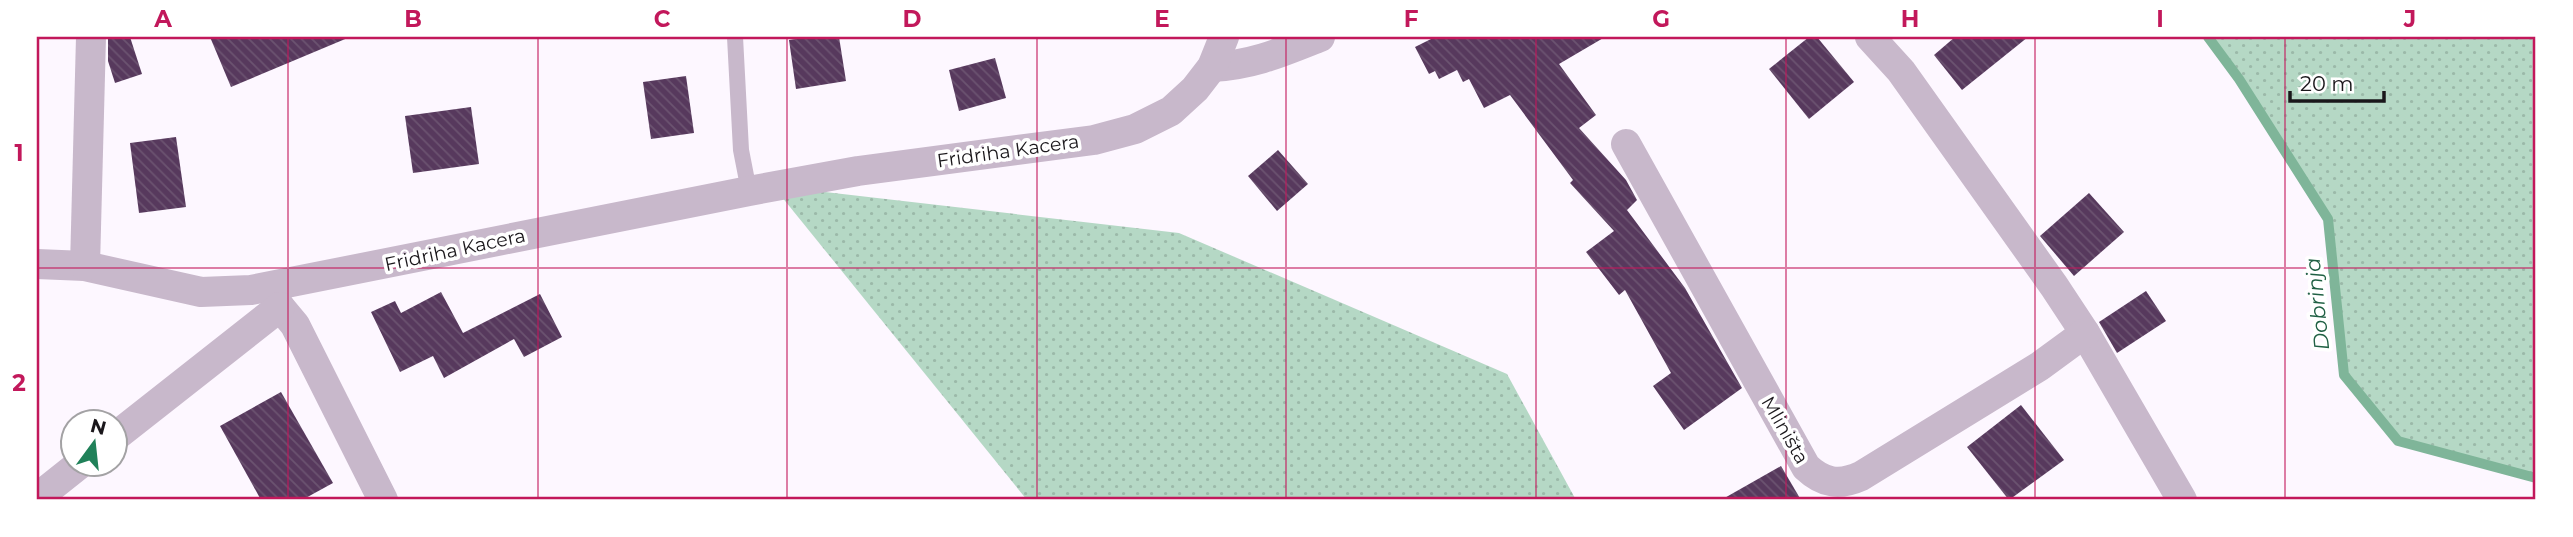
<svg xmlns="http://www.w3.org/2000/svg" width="2573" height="537" font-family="Montserrat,sans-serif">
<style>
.grass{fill:url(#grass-dots)}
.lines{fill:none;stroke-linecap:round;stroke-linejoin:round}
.stream{stroke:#7fb599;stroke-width:10}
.building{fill:url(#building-back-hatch)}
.service{stroke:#c8b8cb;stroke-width:16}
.minor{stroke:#c8b8cb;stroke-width:30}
.grid{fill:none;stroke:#c2185b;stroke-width:2;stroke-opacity:0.55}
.labels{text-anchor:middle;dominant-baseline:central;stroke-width:7;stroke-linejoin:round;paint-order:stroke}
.street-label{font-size:19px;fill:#1a171b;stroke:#fff}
.water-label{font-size:21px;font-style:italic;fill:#206044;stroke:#fff}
.neatline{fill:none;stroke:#c2185b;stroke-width:2.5}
.grid-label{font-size:23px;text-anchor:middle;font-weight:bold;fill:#c2185b}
</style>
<defs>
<pattern id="grass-dots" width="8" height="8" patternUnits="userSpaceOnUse" patternTransform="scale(1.75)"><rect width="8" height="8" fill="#b5d8c5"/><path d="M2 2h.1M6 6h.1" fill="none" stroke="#9bb9a9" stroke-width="1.8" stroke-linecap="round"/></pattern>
<pattern id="building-back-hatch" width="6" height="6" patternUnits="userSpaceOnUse" patternTransform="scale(1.75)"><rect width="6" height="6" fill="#57395d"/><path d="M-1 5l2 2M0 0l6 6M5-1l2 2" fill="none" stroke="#6b5370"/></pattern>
</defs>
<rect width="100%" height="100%" fill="#fdf7ff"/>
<g class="grass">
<path d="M 2208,37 L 2536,37 L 2536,478 L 2398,441 L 2344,375 L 2328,218 L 2239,79 Z"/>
<path d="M 773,186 L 1179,233 L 1507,374 L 1576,500 L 1027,500 Z"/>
</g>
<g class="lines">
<path class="stream" d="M 2208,37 L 2239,79 L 2328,219 L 2344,375 L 2398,441 L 2536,478"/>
</g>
<g class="building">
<path d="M 108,37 L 130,37 L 142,74 L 115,83 L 108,61 Z"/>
<path d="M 210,37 L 350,37 L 231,87 Z"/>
<path d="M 808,37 L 839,37 L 846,81 L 796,89 L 789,40 Z"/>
<path d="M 1435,37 L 1605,37 L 1559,64 L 1596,115 L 1579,128 L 1626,180 L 1637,200 L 1627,210 L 1685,288 L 1742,388 L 1684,430 L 1653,386 L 1671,373 L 1625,290 L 1619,295 L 1586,252 L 1614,231 L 1570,183 L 1573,180 L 1510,95 L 1484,108 L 1469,79 L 1463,82 L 1457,70 L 1439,79 L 1435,71 L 1429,74 L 1415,47 Z"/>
<path d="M 1809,37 L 1817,37 L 1854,82 L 1809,119 L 1769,69 Z"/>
<path d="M 1955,37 L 2028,37 L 1962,90 L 1934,55 Z"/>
<path d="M 995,58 L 1006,98 L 959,111 L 949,70 Z"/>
<path d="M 686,76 L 694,133 L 651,139 L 643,82 Z"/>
<path d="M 471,107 L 479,164 L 413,173 L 405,116 Z"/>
<path d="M 176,137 L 186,207 L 139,213 L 130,143 Z"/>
<path d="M 1278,150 L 1308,184 L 1277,211 L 1248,176 Z"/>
<path d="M 2089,193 L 2124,232 L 2074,276 L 2040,236 Z"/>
<path d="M 2146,291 L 2166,321 L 2117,353 L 2099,322 Z"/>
<path d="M 441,292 L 463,333 L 540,294 L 562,337 L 524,357 L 514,339 L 444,378 L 433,356 L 400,372 L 371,312 L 395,301 L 401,313 Z"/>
<path d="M 281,392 L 333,483 L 302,500 L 261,500 L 220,426 Z"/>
<path d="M 2021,405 L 2064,460 L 2009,500 L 1967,447 Z"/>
<path d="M 1781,466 L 1801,500 L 1721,500 Z"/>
</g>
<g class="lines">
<path class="service" d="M 735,37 L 741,150 L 749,191"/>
<g class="minor">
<path d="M 1870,37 L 1901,71 L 2054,286 L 2085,333 L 2182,500"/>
<path d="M 1212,67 C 1253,65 1282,52 1320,37"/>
<path d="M 1626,144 L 1806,467 C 1823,483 1839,486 1861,476 L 2040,366 L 2085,333"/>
<path d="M 37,264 L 85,266 L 201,292 L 251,290 L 749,191 L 858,171 L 1094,140 L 1135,129 L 1171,111 L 1195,89 L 1212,67 L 1224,37"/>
<path d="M 85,266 L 91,37"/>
<path d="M 280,307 L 295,325 L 383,500"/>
<path d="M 116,436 L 280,307"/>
<path d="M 37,498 L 81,463"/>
</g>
</g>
<path class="grid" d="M 288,37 L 288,500M 538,37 L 538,500M 787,37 L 787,500M 1037,37 L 1037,500M 1286,37 L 1286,500M 1536,37 L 1536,500M 1786,37 L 1786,500M 2035,37 L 2035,500M 2285,37 L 2285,500M 37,268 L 2536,268"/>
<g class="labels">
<g class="street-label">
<text transform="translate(1008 151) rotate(-8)">Fridriha Kacera</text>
<text transform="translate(455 250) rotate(-12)">Fridriha Kacera</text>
<text transform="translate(1785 430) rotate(60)">Mliništa</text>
</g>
<g class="water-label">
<text transform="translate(2317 304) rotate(-96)">Dobrinja</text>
</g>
</g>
<rect width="2573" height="537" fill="none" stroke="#ffffff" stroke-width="77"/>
<g transform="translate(94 443) rotate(15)"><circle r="33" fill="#ffffff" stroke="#a3a2a4" stroke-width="2"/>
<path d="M0-5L12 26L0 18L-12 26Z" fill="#208159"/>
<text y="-10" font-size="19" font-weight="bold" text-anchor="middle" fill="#1a171b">N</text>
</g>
<path d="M2290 91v10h94v-10" fill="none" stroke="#1a171b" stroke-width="3.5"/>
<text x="2300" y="91" font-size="21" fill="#1a171b" stroke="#ffffff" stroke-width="5" paint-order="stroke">20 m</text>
<rect x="38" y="38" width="2496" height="460" class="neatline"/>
<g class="grid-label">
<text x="163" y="27">A</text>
<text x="413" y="27">B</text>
<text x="662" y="27">C</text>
<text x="912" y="27">D</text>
<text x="1162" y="27">E</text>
<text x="1411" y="27">F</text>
<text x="1661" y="27">G</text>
<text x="1910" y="27">H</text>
<text x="2160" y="27">I</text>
<text x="2410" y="27">J</text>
<text x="19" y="161">1</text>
<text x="19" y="391">2</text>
</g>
</svg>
